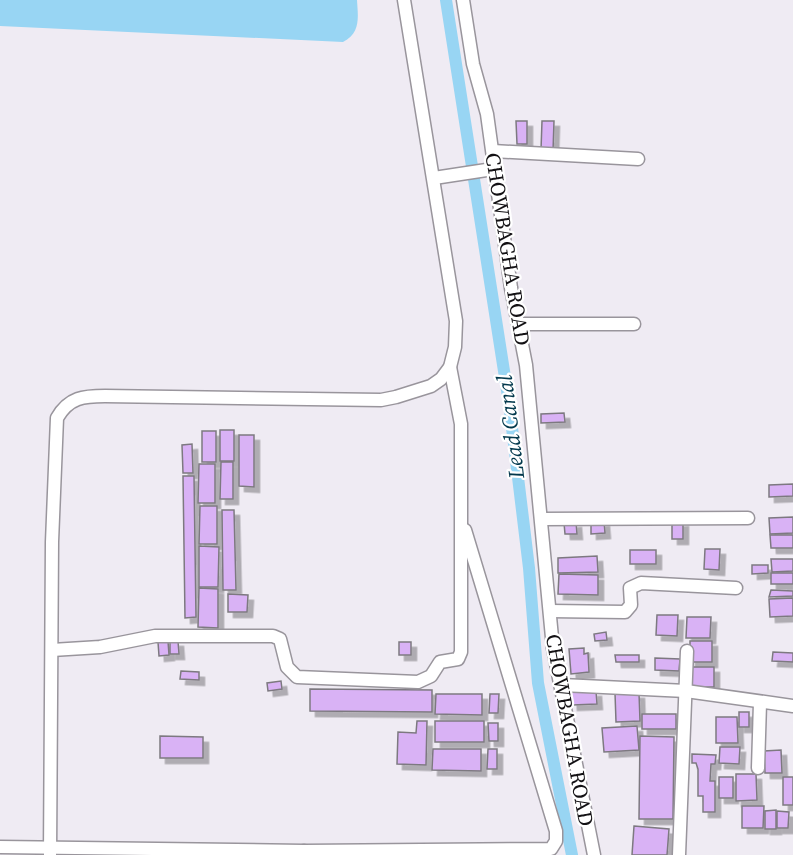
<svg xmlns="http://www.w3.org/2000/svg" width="793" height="855" font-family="'Source Serif 4',serif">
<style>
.water{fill:#98d5f3}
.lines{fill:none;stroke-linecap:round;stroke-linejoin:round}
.canal{stroke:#98d5f3;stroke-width:12}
.building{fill:#d9b2f5;stroke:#7d7980;stroke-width:1.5;filter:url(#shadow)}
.minor-casing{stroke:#99959c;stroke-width:15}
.minor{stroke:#fff;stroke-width:12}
.labels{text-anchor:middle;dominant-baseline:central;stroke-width:4.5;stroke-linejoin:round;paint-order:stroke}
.street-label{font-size:21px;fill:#131114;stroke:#fff}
.water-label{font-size:22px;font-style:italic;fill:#02384c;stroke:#fff}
</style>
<defs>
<filter id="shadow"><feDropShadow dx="5.5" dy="5.5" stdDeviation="0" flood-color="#0004"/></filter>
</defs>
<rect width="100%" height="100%" fill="#efebf3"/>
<path class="water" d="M 0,0 L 357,0 C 358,17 361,33 343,42 L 0,26 Z"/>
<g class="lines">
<path class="canal" d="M 446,0 L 509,403 L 529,568 L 538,683 L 572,855"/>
</g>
<g class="building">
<path d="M 516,121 L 527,121 L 527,144 L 517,144 Z"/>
<path d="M 542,121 L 554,121 L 553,151 L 541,150 Z"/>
<path d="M 564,413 L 565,422 L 541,423 L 541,414 Z"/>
<rect x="220" y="430" width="14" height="31"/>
<rect x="202" y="431" width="14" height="31"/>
<path d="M 239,435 L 254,435 L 254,487 L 239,486 Z"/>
<path d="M 192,444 L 193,473 L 183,473 L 182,445 Z"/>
<path d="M 221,462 L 233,462 L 233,499 L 220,499 Z"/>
<path d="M 199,464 L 215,464 L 215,503 L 198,503 Z"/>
<path d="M 183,476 L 194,476 L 196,617 L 185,618 Z"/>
<path d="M 793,484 L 793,496 L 769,497 L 769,485 Z"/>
<path d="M 200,506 L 217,506 L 217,544 L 199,544 Z"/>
<path d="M 222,510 L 234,510 L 236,590 L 223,590 Z"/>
<path d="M 793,517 L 793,533 L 770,534 L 769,518 Z"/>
<path d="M 604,521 L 605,533 L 591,534 L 591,522 Z"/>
<path d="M 683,521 L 683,539 L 672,539 L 672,522 Z"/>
<path d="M 576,522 L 577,534 L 565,534 L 564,523 Z"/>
<path d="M 770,535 L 793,535 L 793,548 L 771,548 Z"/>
<path d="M 199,546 L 219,547 L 218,587 L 199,587 Z"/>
<path d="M 705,549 L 720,549 L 719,570 L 704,569 Z"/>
<rect x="630" y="550" width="26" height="14"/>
<path d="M 597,556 L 598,572 L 558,573 L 558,558 Z"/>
<path d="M 771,559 L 793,559 L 793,571 L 772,572 Z"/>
<path d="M 752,565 L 768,565 L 768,573 L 752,574 Z"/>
<rect x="771" y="573" width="22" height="11"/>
<path d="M 559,574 L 598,575 L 598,595 L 558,594 Z"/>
<path d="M 199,588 L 218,589 L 218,628 L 198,627 Z"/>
<path d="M 771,590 L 793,591 L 793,596 L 769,597 Z"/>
<path d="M 228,594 L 248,595 L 247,612 L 228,612 Z"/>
<path d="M 793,598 L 793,616 L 770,617 L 769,599 Z"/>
<path d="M 657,615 L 678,615 L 677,636 L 656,635 Z"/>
<path d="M 687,617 L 711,617 L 710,638 L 686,638 Z"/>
<path d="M 606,632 L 607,640 L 595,641 L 594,634 Z"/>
<path d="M 168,641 L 169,655 L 159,656 L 158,642 Z"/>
<path d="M 170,641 L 178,641 L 179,654 L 170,654 Z"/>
<rect x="690" y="641" width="22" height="21"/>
<rect x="399" y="642" width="12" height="13"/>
<path d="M 584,648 L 584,654 L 588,653 L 589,672 L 571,674 L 569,649 Z"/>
<path d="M 773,652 L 793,653 L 793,662 L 772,661 Z"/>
<path d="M 615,655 L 639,655 L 639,662 L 616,662 Z"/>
<path d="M 655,658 L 680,659 L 679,671 L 655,670 Z"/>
<path d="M 690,667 L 714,667 L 714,687 L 691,687 Z"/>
<path d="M 181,671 L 199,672 L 199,680 L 180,679 Z"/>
<path d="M 281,681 L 282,689 L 268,691 L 267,683 Z"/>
<path d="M 310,689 L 432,690 L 432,712 L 310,711 Z"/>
<path d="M 596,691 L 597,704 L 572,705 L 571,692 Z"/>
<path d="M 615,693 L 639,693 L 640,721 L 616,722 Z"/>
<path d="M 436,694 L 482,694 L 482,715 L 435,714 Z"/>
<path d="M 490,694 L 499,694 L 498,713 L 489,713 Z"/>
<rect x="739" y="712" width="10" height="15"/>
<rect x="642" y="714" width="34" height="15"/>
<path d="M 716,717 L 737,717 L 738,743 L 716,743 Z"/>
<path d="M 417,721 L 427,721 L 426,765 L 397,764 L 398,732 L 416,733 Z"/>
<rect x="435" y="721" width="49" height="21"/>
<path d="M 488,723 L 498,723 L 498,741 L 489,741 Z"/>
<path d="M 637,726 L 639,750 L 604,752 L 602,728 Z"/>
<path d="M 160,736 L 203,737 L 203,758 L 160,758 Z"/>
<path d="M 640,736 L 674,737 L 673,819 L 639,819 Z"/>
<path d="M 720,747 L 740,747 L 739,764 L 719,763 Z"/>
<path d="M 433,749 L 481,749 L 481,771 L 432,770 Z"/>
<path d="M 488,749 L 497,749 L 497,769 L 487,769 Z"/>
<path d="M 781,750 L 782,773 L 765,773 L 764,751 Z"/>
<path d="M 692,754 L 716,755 L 715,764 L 711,764 L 710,781 L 715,781 L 715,812 L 703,812 L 703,796 L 698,796 L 698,769 L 696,763 L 692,763 Z"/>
<path d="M 736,774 L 756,774 L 757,800 L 736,801 Z"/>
<rect x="719" y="777" width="14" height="21"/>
<rect x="783" y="777" width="10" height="28"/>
<path d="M 742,806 L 764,806 L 763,828 L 742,828 Z"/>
<path d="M 776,810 L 776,829 L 765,829 L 765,811 Z"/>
<path d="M 777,811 L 789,812 L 788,828 L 777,828 Z"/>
<path d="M 634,826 L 669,829 L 667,855 L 632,855 Z"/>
</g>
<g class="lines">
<defs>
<g id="minor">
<path d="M 463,0 L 473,64 L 487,114 L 511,288 L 526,365 L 553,648 L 594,855"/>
<path d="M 493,151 L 638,159"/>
<path d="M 434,178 L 493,169"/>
<path d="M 518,324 L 634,324"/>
<path d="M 542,519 L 748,518"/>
<path d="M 550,611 L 625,612 L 631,605 L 630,588 L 641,583 L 736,588"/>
<path d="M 52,650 L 100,647 L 155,636 L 273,636 L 280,639 L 287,667 L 297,677 L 418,682 L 431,676 L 440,662 L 458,659 L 461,652 L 461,424 L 450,367"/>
<path d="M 562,685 L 686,691 L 793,706"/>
<path d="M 758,768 L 760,703"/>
<path d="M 0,847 L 304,851 L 304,855"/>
<path d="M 304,851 L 551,849 L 556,841 L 556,831 L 465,530"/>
<path d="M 50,855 L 52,542 L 57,418 C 69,397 84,396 105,396 L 381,400 L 396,397 L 431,386 L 441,379 L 450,367 L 455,347 L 456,321 L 404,0"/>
<path d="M 679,855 L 687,651"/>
</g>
</defs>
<use href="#minor" class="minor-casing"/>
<use href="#minor" class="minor"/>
</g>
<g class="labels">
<g class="street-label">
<text transform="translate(508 249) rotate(81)">CHOWBAGHA ROAD</text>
<text transform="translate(570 730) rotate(80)">CHOWBAGHA ROAD</text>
</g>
<g class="water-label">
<text transform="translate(510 427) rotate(-97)">Lead Canal</text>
</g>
</g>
</svg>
